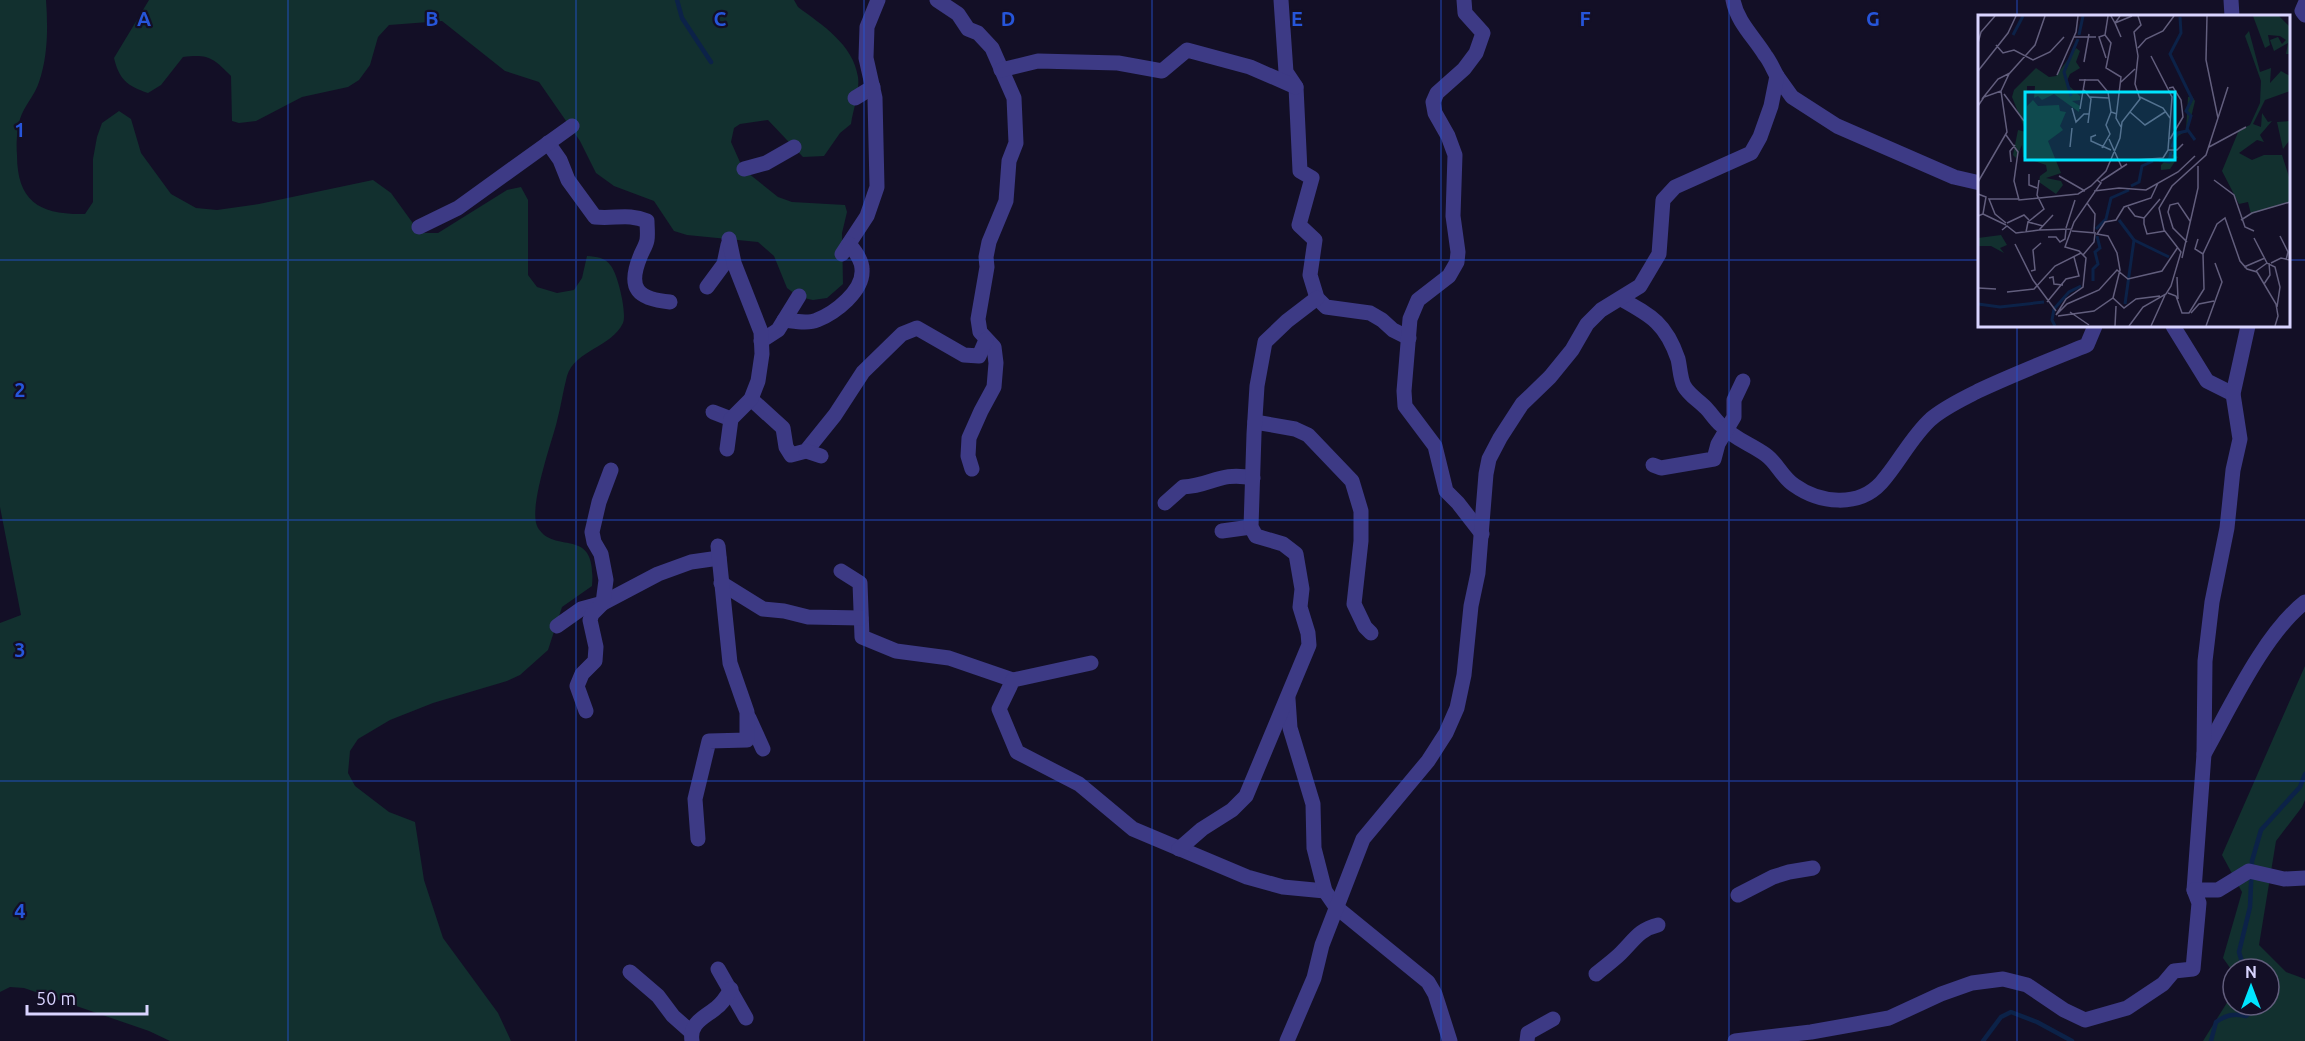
<svg xmlns="http://www.w3.org/2000/svg" width="2305" height="1041" font-family="Ubuntu,sans-serif">
<style>
.green{fill:#12302f}
.lines{fill:none;stroke-linecap:round;stroke-linejoin:round}
.stream{stroke:#0c2248;stroke-width:4.5}
.street{stroke:#3d3a85;stroke-width:15}
.grid{fill:none;stroke:#2655da;stroke-width:1.5;stroke-opacity:0.55}
.inset-river{fill:none;stroke:#0c2248;stroke-width:3}
.inset-road{fill:none;stroke:#625e7d;stroke-width:1.5}
.view{fill:#00e5ff;fill-opacity:0.15;stroke:#00e5ff;stroke-width:3}
.inset-edge{fill:none;stroke:#d9d4ff;stroke-width:3}
.grid-label{font-size:20px;text-anchor:middle;font-weight:bold;fill:#2655da;stroke:#130f26;stroke-width:4.5;stroke-linejoin:round;paint-order:stroke}
</style>
<rect width="100%" height="100%" fill="#130f26"/>
<g class="green">
<path d="M 0,0 L 46,0 C 48,27 48,56 39,82 C 35,95 24,106 20,119 C 17,129 16,144 17,155 C 17,202 40,215 85,214 L 93,202 L 93,159 L 97,137 L 102,123 L 119,111 L 131,119 L 141,153 L 171,194 L 196,208 L 217,210 L 259,204 L 373,180 L 391,193 L 420,233 L 438,233 L 507,190 L 521,187 L 528,200 L 528,275 L 537,287 L 557,293 L 574,290 L 582,278 L 587,256 C 597,257 605,257 611,266 C 618,275 627,313 623,323 C 612,347 575,350 567,376 C 563,391 561,406 557,421 C 552,442 527,510 538,528 C 556,556 597,524 592,586 L 562,607 L 548,650 L 520,675 L 507,681 L 433,703 L 390,720 L 358,739 L 350,751 L 348,773 L 355,786 L 389,812 L 415,822 L 424,880 L 443,938 L 498,1013 L 511,1041 L 170,1041 L 149,1031 L 24,988 L 10,987 L 0,992 L 0,623 L 21,615 L 0,507 Z"/>
<path d="M 149,0 L 794,0 L 798,7 C 822,25 853,44 858,77 C 860,91 853,110 851,124 L 840,133 L 824,156 L 803,157 L 768,120 L 740,124 L 734,128 L 731,142 L 743,169 L 778,197 L 792,202 L 845,205 L 847,212 L 842,233 L 843,284 L 827,298 L 813,300 L 799,297 L 787,288 L 774,256 L 758,242 L 687,235 L 674,231 L 654,201 L 614,186 L 596,173 L 580,141 L 539,82 L 505,71 L 442,21 L 389,25 L 378,37 L 370,65 L 359,80 L 348,87 L 302,97 L 256,121 L 239,123 L 232,121 L 231,76 C 213,58 209,54 183,57 L 161,85 L 148,93 C 127,86 119,79 114,58 Z"/>
<path d="M 2305,666 L 2305,800 L 2302,807 L 2276,841 L 2259,945 L 2286,972 L 2305,979 L 2305,1041 L 2203,1041 L 2233,993 L 2233,1005 L 2269,1005 L 2269,969 L 2233,969 L 2233,972 L 2223,958 L 2242,892 L 2222,855 Z"/>
</g>
<g class="lines">
<g class="stream">
<path d="M 677,0 L 682,18 L 711,62"/>
<path d="M 2244,969 L 2239,952 L 2250,907 L 2252,861 L 2261,830 L 2300,787 L 2305,774"/>
<path d="M 1983,1041 L 2001,1017 L 2011,1012 L 2037,1022 L 2072,1041"/>
<path d="M 2211,1041 L 2216,1022 C 2226,1015 2234,1013 2246,1016 L 2254,1009 L 2254,1005"/>
</g>
<g class="street">
<path d="M 937,0 L 958,14 L 968,29 L 978,33 L 992,48 L 1014,98 L 1016,143 L 1009,161 L 1006,201 L 989,242 L 986,257 L 987,267 L 978,319 L 980,332 L 994,347 L 996,363 L 994,387 L 981,411 L 969,438 L 968,456 L 972,469"/>
<path d="M 1281,0 L 1286,72 L 1296,87 L 1300,171 L 1312,178 L 1299,225 L 1315,240 L 1310,275 L 1317,298 L 1326,307 L 1370,313 L 1382,320 L 1393,330 L 1409,338"/>
<path d="M 1464,0 L 1465,13 L 1483,33 L 1476,53 L 1464,69 L 1437,93 L 1433,102 L 1435,113 L 1448,136 L 1455,155 L 1453,216 L 1458,252 L 1457,262 L 1449,276 L 1418,300 L 1410,319 L 1404,391 L 1405,406 L 1435,446 L 1446,491 L 1458,503 L 1482,534"/>
<path d="M 2231,0 L 2232,16"/>
<path d="M 2305,4 L 2302,11 L 2305,15"/>
<path d="M 1001,70 L 1038,61 L 1118,63 L 1162,71 L 1187,50 L 1250,67 L 1296,87"/>
<path d="M 1777,76 L 1792,97 L 1837,126 L 1954,177 L 1980,183"/>
<path d="M 855,98 L 873,87"/>
<path d="M 548,143 L 560,160 L 568,180 L 595,217 C 616,219 628,213 647,221 C 647,227 648,234 647,240 C 646,246 642,251 640,257 C 627,289 638,299 670,302"/>
<path d="M 744,169 L 766,163 L 794,147"/>
<path d="M 419,227 L 458,208 L 572,126"/>
<path d="M 842,254 L 867,216 L 877,187 L 875,98 L 866,58 L 867,27 L 878,0"/>
<path d="M 707,287 L 724,264 L 728,245"/>
<path d="M 1621,299 C 1652,316 1666,324 1678,359 C 1680,367 1680,378 1684,386 C 1689,395 1698,400 1706,408 C 1711,413 1715,420 1721,425 C 1734,439 1751,444 1766,455 C 1777,463 1782,477 1794,485 C 1819,503 1858,508 1881,483 C 1899,463 1911,437 1931,419 C 1945,407 1963,399 1978,391 C 2014,374 2050,360 2087,345 L 2095,326"/>
<path d="M 784,320 C 794,321 808,324 817,320 C 835,313 864,291 862,269 C 862,260 855,251 849,244"/>
<path d="M 2173,326 L 2207,381 L 2233,394"/>
<path d="M 761,341 L 778,330 L 799,296"/>
<path d="M 751,399 L 783,428 L 786,447 L 791,455 L 806,451 L 835,415 L 863,372 L 902,334 L 917,328 L 964,355 L 979,356 L 986,340"/>
<path d="M 713,412 L 731,419"/>
<path d="M 1255,422 L 1295,429 L 1308,435 L 1352,481 L 1361,511 L 1361,541 L 1354,604 L 1365,627 L 1371,633"/>
<path d="M 727,449 L 731,419 L 751,399 L 758,381 L 762,354 L 761,332 L 734,263 L 729,239"/>
<path d="M 806,451 L 821,456"/>
<path d="M 1653,465 L 1661,468 L 1714,459 L 1718,444 L 1734,417 L 1734,400 L 1743,381"/>
<path d="M 1165,503 L 1183,487 C 1212,486 1219,471 1253,478"/>
<path d="M 1222,531 L 1251,527"/>
<path d="M 841,571 L 860,583 L 862,637 L 896,651 L 949,658 L 1013,680"/>
<path d="M 721,583 L 763,609 L 784,611 L 808,617 L 861,618"/>
<path d="M 557,626 L 581,609 L 603,603 L 658,574 L 691,562 L 719,558"/>
<path d="M 1091,663 L 1013,680 L 999,709 L 1017,752 L 1079,784 L 1133,829 L 1247,877 L 1283,887 L 1325,891"/>
<path d="M 1288,699 L 1290,728 L 1313,804 L 1314,848 L 1325,891 L 1336,907 L 1428,982 L 1435,994 L 1450,1041"/>
<path d="M 586,711 L 577,686 L 582,674 L 595,661 L 596,647 L 590,620 L 592,614 L 603,603 L 606,580 L 601,554 L 594,542 L 592,532 L 599,502 L 611,470"/>
<path d="M 749,718 L 763,749"/>
<path d="M 2204,754 C 2230,708 2264,634 2305,602"/>
<path d="M 698,839 L 695,799 L 709,741 L 747,740 L 747,712 L 730,663 L 718,546"/>
<path d="M 1179,849 L 1202,829 L 1232,810 L 1246,796 L 1309,645 L 1308,633 L 1300,607 L 1302,589 L 1296,554 L 1283,544 L 1256,536 L 1251,527 L 1254,434 L 1257,386 L 1265,342 L 1287,321 L 1317,298"/>
<path d="M 2194,890 L 2204,754 L 2205,661 L 2212,602 L 2227,528 L 2233,470 L 2240,439 L 2233,394 L 2248,326"/>
<path d="M 1738,895 L 1773,877 L 1789,872 L 1813,868"/>
<path d="M 718,969 L 746,1018"/>
<path d="M 630,972 L 658,996 L 673,1016 L 691,1032"/>
<path d="M 1596,974 C 1604,967 1613,961 1621,953 C 1634,940 1640,929 1658,925"/>
<path d="M 692,1041 C 689,1023 704,1018 716,1008 C 723,1003 727,996 731,989"/>
<path d="M 1287,1041 L 1314,978 L 1322,945 L 1363,839 L 1428,761 L 1446,733 L 1457,708 L 1464,675 L 1471,606 L 1478,573 L 1486,474 L 1489,459 L 1500,438 L 1522,404 L 1550,377 L 1572,350 L 1587,324 L 1601,310 L 1640,286 L 1659,254 L 1663,200 L 1675,187 L 1751,153 L 1760,137 L 1771,106 L 1777,76 C 1773,69 1770,61 1765,55 C 1754,37 1737,22 1733,0"/>
<path d="M 1527,1041 L 1528,1033 L 1553,1019"/>
<path d="M 1735,1041 L 1811,1032 L 1889,1018 L 1941,994 L 1972,983 L 2003,979 L 2027,985 L 2064,1010 L 2085,1020 L 2127,1008 L 2163,984 L 2174,971 L 2193,969 L 2199,903 L 2194,890 L 2218,890 L 2249,871 L 2284,879 L 2305,878"/>
</g>
</g>
<path class="grid" d="M 288,0 L 288,1041M 576,0 L 576,1041M 864,0 L 864,1041M 1152,0 L 1152,1041M 1441,0 L 1441,1041M 1729,0 L 1729,1041M 2017,0 L 2017,16M 0,260 L 1980,260M 2288,260 L 2305,260M 2017,326 L 2017,1041M 0,520 L 2305,520M 0,781 L 2305,781"/>
<g transform="translate(1978 15)">
<rect width="312" height="312" fill="#130f26"/>
<path d="M 275,1 L 301,1 L 312,12 L 312,39 L 308,39 L 310,28 L 296,36 L 292,25 L 300,22 L 304,29 L 308,25 L 302,21 L 290,20 L 292,30 L 287,33 ZM 271,16 L 282,57 L 293,53 L 292,68 L 303,56 L 312,61 L 312,76 L 287,85 L 275,109 L 283,112 L 284,98 L 290,107 L 294,106 L 282,120 L 286,127 L 279,125 L 261,138 L 274,145 L 286,140 L 304,140 L 312,165 L 312,187 L 273,199 L 270,187 L 261,189 L 244,156 L 261,115 L 272,110 L 282,88 L 283,66 L 267,21 ZM 98,33 L 102,36 L 98,47 L 102,53 L 92,59 L 88,68 L 102,81 L 102,85 L 94,86 L 102,91 L 101,97 L 76,79 L 64,85 L 60,81 L 56,83 L 57,71 L 49,71 L 49,91 L 55,85 L 60,91 L 81,90 L 82,96 L 88,97 L 82,111 L 85,115 L 70,126 L 83,158 L 68,163 L 83,166 L 85,170 L 78,179 L 61,167 L 62,161 L 69,156 L 68,150 L 45,142 L 44,130 L 38,143 L 35,140 L 40,115 L 48,117 L 34,82 L 36,75 L 58,53 L 71,62 L 78,61 ZM 214,81 L 217,86 L 210,115 L 200,121 L 195,132 L 194,139 L 200,142 L 192,154 L 183,155 L 183,150 L 192,141 L 198,119 L 208,115 L 210,82 ZM 312,106 L 311,126 L 305,134 L 299,107 ZM 23,220 L 29,230 L 22,233 L 26,238 L 13,231 L 0,231 L 0,223 Z" fill="#12302f"/>
<path class="inset-river" d="M 202,2 L 203,18 L 192,39 L 214,84 L 208,96 L 213,101 L 209,114 L 217,125M 35,20 L 45,1M 101,20 L 105,1M 93,81 L 86,57 L 100,24M 194,132 L 199,118 L 209,116M 181,145 L 191,147 L 193,137M 153,171 L 161,167 L 164,151 L 175,146M 141,205 L 156,225 L 147,289M 118,214 L 128,204 L 133,183 L 151,175M 156,225 L 191,242M 115,266 L 115,254 L 120,249 L 117,237 L 122,233 L 119,221M 0,289 L 22,292 L 66,287M 77,311 L 74,305 L 76,294 L 91,277 L 103,271"/>
<path class="inset-road" d="M 133,1 L 137,8 L 154,1M 142,1 L 137,8 L 143,22M 127,20 L 133,28 L 128,53 L 143,62 L 138,103 L 143,112M 96,22 L 118,22M 0,28 L 3,17 L 17,1M 18,30 L 25,38 L 36,35 L 55,45 L 72,37 L 86,22M 160,33 L 168,24 L 185,16 L 196,1M 173,41 L 194,82 L 190,135M 128,43 L 121,22 L 127,20 L 130,1M 106,47 L 111,19M 0,56 L 30,18 L 38,1M 79,60 L 98,17 L 100,1M 101,65 L 120,65 L 130,77 L 133,97 L 139,99M 143,67 L 157,54M 191,73 L 195,72 L 203,85 L 205,102 L 192,124M 106,75 L 113,84 L 110,108M 26,79 L 46,106M 112,82 L 131,83M 162,82 L 185,93 L 192,103M 4,84 L 20,64 L 32,58M 0,91 L 6,82 L 23,76M 94,93 L 98,107 L 106,99 L 111,99M 102,94 L 107,64M 152,97 L 167,110 L 187,97M 240,103 L 250,72M 28,120 L 40,137 L 36,166 L 41,185 L 100,179 L 113,171 L 128,156 L 142,123 L 144,107 L 162,84 L 157,69 L 160,41 L 156,17 L 163,10 L 160,1M 118,120 L 113,122 L 113,126 L 133,135M 131,124 L 144,153M 92,132 L 94,113M 231,132 L 268,112M 124,133 L 132,119 L 128,110 L 133,97M 157,145 L 185,143 L 190,135 L 199,135 L 205,129M 33,147 L 32,136 L 37,130M 51,159 L 51,170 L 59,173M 81,161 L 107,176M 119,165 L 123,168 L 96,207 L 87,232 L 101,236 L 108,243 L 105,272 L 88,284 L 78,300 L 89,289 L 121,275 L 139,255 L 150,264 L 184,256 L 200,232M 236,165 L 256,180 L 267,212 L 276,216M 123,166 L 149,149M 0,167 L 29,117 L 23,76 L 31,59 L 57,30 L 67,1M 116,176 L 141,173 L 168,175 L 200,157 L 217,141M 0,179 L 8,182 L 5,199 L 0,201M 182,184 L 166,203 L 166,209 L 169,219 L 187,216M 109,188 L 117,199 L 116,217M 150,192 L 157,201 L 166,203M 5,199 L 28,210M 263,205 L 274,198 L 312,187M 50,207 L 66,194 L 59,180 L 61,165M 28,208 L 17,199 L 11,184 L 40,184M 29,208 L 46,200 L 51,205M 88,213 L 97,185M 24,215 L 29,211 L 38,218 L 61,215 L 75,200M 61,215 L 94,214M 94,216 L 118,218M 48,217 L 50,207 L 65,211M 302,221 L 310,237 L 308,245M 70,222 L 78,222 L 82,227 L 87,224 L 88,214M 276,223 L 289,248M 220,224 L 217,234 L 225,239M 209,227 L 195,213 L 190,197 L 192,190 L 200,188 L 212,206M 37,229 L 55,265 L 78,296M 105,240 L 116,227 L 117,218M 204,243 L 220,173 L 220,151M 293,248 L 303,243 L 312,245M 266,252 L 287,243M 53,256 L 57,255 L 55,235 L 63,228M 278,256 L 289,248 L 297,252 L 302,272 L 299,292M 199,262 L 200,284M 71,263 L 75,262 L 76,269 L 85,270M 286,269 L 292,260 L 291,248M 0,273 L 18,274M 29,277 L 56,274 L 77,251 L 103,238M 190,278 L 198,281 L 204,298 L 211,298 L 226,274 L 225,239 L 239,209 L 247,203 L 262,246 L 269,254 L 279,257 L 298,289 L 300,301 L 297,311M 135,283 L 142,255 L 139,238 L 130,221 L 119,219 L 127,207 L 138,205 L 146,192 L 173,183 L 180,168M 69,287 L 88,264 L 101,261 L 96,242M 92,297 L 111,310M 213,298 L 221,289 L 236,286M 80,301 L 116,296 L 135,283 L 146,293 L 158,284 L 182,281M 137,311 L 138,291M 151,311 L 165,292 L 188,279 L 193,271 L 203,237 L 186,215 L 181,193 L 194,171 L 228,140 L 240,103 L 228,45 L 229,1M 173,311 L 187,280M 228,311 L 244,267 L 237,248"/>
<path class="view" d="M 47,77 L 197,77 L 197,145 L 47,145 Z"/>
<rect width="312" height="312" class="inset-edge"/>
</g>
<g class="grid-label">
<text x="144" y="26">A</text>
<text x="432" y="26">B</text>
<text x="720" y="26">C</text>
<text x="1008" y="26">D</text>
<text x="1297" y="26">E</text>
<text x="1585" y="26">F</text>
<text x="1873" y="26">G</text>
<text x="20" y="137">1</text>
<text x="20" y="397">2</text>
<text x="20" y="657">3</text>
<text x="20" y="918">4</text>
</g>
<g transform="translate(2251 987)"><circle r="28" fill="#130f26" stroke="#625e7d" stroke-width="1.5"/>
<path d="M0-4.5L10 22L0 15L-10 22Z" fill="#00e5ff"/>
<text y="-9" font-size="16" font-weight="bold" text-anchor="middle" fill="#d9d4ff">N</text>
</g>
<path d="M27 1005v9h120v-9" fill="none" stroke="#d9d4ff" stroke-width="3"/>
<text x="36" y="1005" font-size="18" fill="#d9d4ff" stroke="#130f26" stroke-width="4.5" paint-order="stroke">50 m</text>
</svg>
